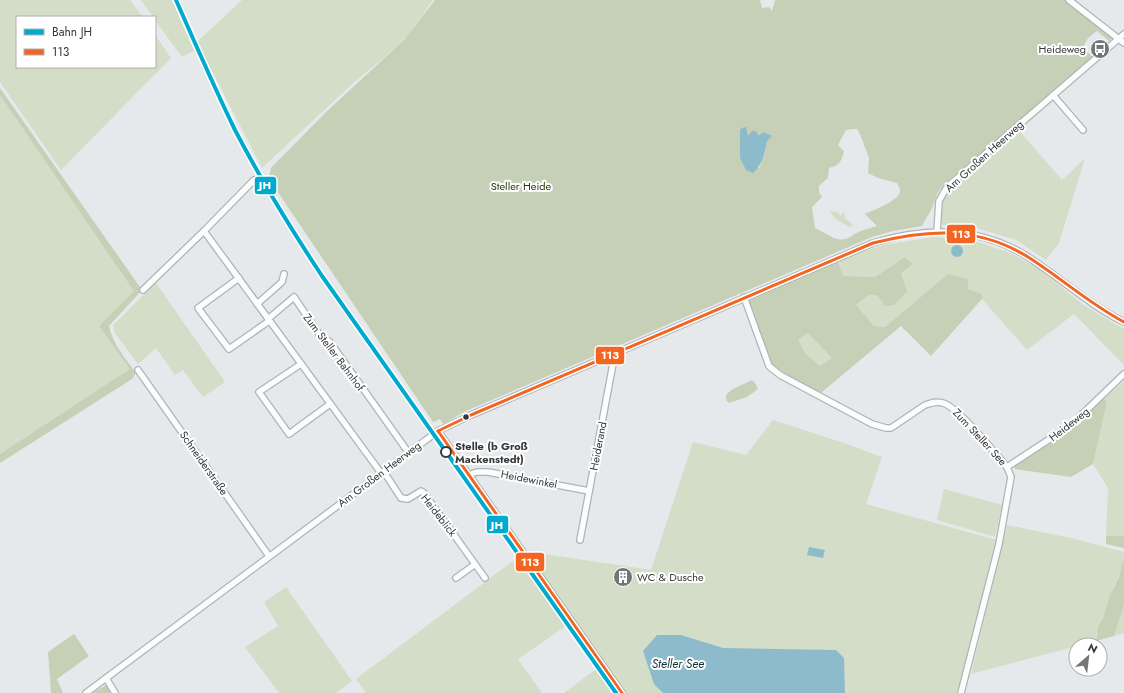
<svg xmlns="http://www.w3.org/2000/svg" width="1124" height="693" font-family="Jost,sans-serif">
<style>
.green{fill:#d3ddc8}
.forest{fill:#c5d0b6;fill-rule:evenodd}
.water{fill:#8ebbcb}
.lines{fill:none;stroke-linecap:round;stroke-linejoin:round}
.minor-casing{stroke:#b0b3b5;stroke-width:8}
.minor{stroke:#fbfcfc;stroke-width:5.5}
.bus-1-casing{stroke:#fff;stroke-width:6}
.bus-1{stroke:#f26522;stroke-width:3}
.rail-1-casing{stroke:#fff;stroke-width:7}
.rail-1{stroke:#00a9ce;stroke-width:4}
.bus-dot{fill:#353739;stroke:#fff;stroke-width:1.5}
.stop-dot{fill:#fff;stroke:#353739;stroke-width:2}
.labels{text-anchor:middle;dominant-baseline:central;stroke-width:4;stroke-linejoin:round;paint-order:stroke}
.poi-label{font-size:11px;fill:#353739;stroke:#fff;text-anchor:end}
.street-label{font-size:11px;fill:#353739;stroke:#fff}
.park-label{font-size:11px;fill:#293800;stroke:#fff}
.stop-label{font-size:11px;font-weight:bold;fill:#353739;stroke:#fff;text-anchor:start}
.water-label{font-size:12px;font-style:italic;fill:#14333d;stroke:#fff}
.line-badge{stroke:#fff;stroke-width:1.5}
.badge-label{font-size:11px;text-anchor:middle;font-weight:bold;fill:#fff}
</style>
<rect width="100%" height="100%" fill="#e6e9ec"/>
<g class="green">
<path d="M 1,0 L 130,0 L 143,17 L 17,17 L 17,67 L 155,67 L 155,35 L 171,58 L 61,170 L 0,82 L 0,2 Z"/>
<path d="M 141,0 L 172,0 L 194,51 L 182,57 L 155,20 L 155,17 L 153,17 Z"/>
<path d="M 242,0 L 433,0 L 408,35 L 394,49 L 351,85 L 262,168 L 197,42 Z"/>
<path d="M 0,95 L 135,291 L 99,326 L 131,369 L 0,454 Z"/>
<path d="M 1017,128 L 1062,180 L 1085,158 L 1059,243 L 1046,260 L 1016,240 L 980,229 L 943,225 C 935,215 945,196 950,187 Z"/>
<path d="M 830,211 L 838,212 L 840,216 L 844,211 L 845,218 L 853,225 L 850,227 C 842,223 834,220 830,211 Z"/>
<path d="M 933,237 L 969,239 L 1011,253 L 1040,270 L 1085,306 L 1124,329 L 1124,365 L 1074,314 L 1027,350 L 982,299 L 982,294 L 968,289 L 948,274 L 885,327 L 874,326 L 856,305 L 869,295 L 877,295 L 885,306 L 901,274 L 913,265 L 905,257 L 875,277 L 842,276 L 837,260 L 884,245 Z"/>
<path d="M 156,283 L 225,382 L 203,397 L 183,370 L 175,375 L 156,348 L 138,364 L 115,333 L 113,325 Z"/>
<path d="M 808,333 L 832,358 L 820,366 L 806,354 L 798,340 Z"/>
<path d="M 1123,382 L 1124,382 L 1124,536 L 1106,536 L 1108,488 L 1093,464 L 1107,402 L 1104,399 Z"/>
<path d="M 773,420 L 844,443 L 882,457 L 866,504 L 997,540 L 958,693 L 626,693 L 524,551 L 651,570 L 693,442 L 746,455 Z"/>
<path d="M 944,489 L 1002,505 L 995,537 L 937,520 Z"/>
<path d="M 1007,525 L 1071,538 L 1124,552 C 1124,570 1115,583 1109,599 C 1107,605 1106,611 1103,617 C 1100,625 1095,632 1096,641 L 971,674 Z"/>
<path d="M 517,558 L 566,626 L 518,659 L 542,693 L 366,693 L 356,679 Z"/>
<path d="M 286,587 L 352,681 L 336,693 L 279,693 L 245,647 L 278,626 L 264,602 Z"/>
<path d="M 1124,605 L 1124,633 L 1114,636 Z"/>
<path d="M 596,670 L 612,693 L 564,693 L 595,670 Z"/>
</g>
<g class="forest">
<path d="M 435,0 L 760,0 L 762,8 L 769,7 L 772,11 L 775,0 L 1068,0 L 1113,37 L 1109,41 L 1097,31 L 1088,38 L 1083,47 L 1092,57 L 943,185 L 937,194 L 932,208 L 922,226 L 893,231 L 872,237 L 466,411 L 443,424 L 440,419 L 433,422 L 269,179 L 271,168 L 325,113 L 404,40 ZM 740,129 L 748,136 L 760,136 L 767,141 L 765,154 L 759,168 L 740,158 ZM 853,129 L 857,129 L 860,134 L 869,158 L 868,173 L 878,178 L 897,183 C 898,185 899,187 900,189 C 903,200 873,210 865,214 L 877,226 C 871,228 866,229 861,231 C 850,235 846,244 832,237 C 826,234 821,231 815,228 L 812,207 L 822,197 L 819,192 L 819,186 L 828,178 L 829,168 C 840,165 841,162 844,151 L 838,145 L 846,130 Z"/>
<path d="M 0,88 L 142,290 L 109,326 C 112,343 126,359 136,373 L 132,379 L 0,463 L 0,454 L 130,369 L 99,326 L 134,291 L 0,95 Z"/>
<path d="M 905,257 L 913,264 L 901,274 L 907,291 L 894,305 L 885,306 L 877,295 L 869,295 L 856,305 L 874,326 L 885,327 L 948,274 L 968,279 L 968,289 L 982,294 L 982,299 L 931,356 L 901,326 L 822,392 L 816,392 L 772,365 L 747,298 L 837,260 L 843,276 L 875,277 ZM 808,333 L 832,358 L 820,366 L 806,354 L 798,340 Z"/>
<path d="M 752,380 L 755,383 L 758,389 L 747,397 L 729,403 L 726,400 L 726,395 L 731,390 Z"/>
<path d="M 1104,399 L 1107,402 L 1093,464 L 1071,477 L 1015,469 L 1014,465 L 1073,427 Z"/>
<path d="M 1106,536 L 1124,536 L 1124,548 L 1106,544 Z"/>
<path d="M 1124,558 L 1124,605 L 1114,636 L 1096,641 L 1098,627 L 1103,618 L 1109,598 L 1119,577 Z"/>
<path d="M 74,634 L 89,656 L 57,679 L 63,693 L 51,693 L 48,652 Z"/>
<path d="M 106,685 L 111,693 L 93,693 Z"/>
</g>
<g class="water">
<path d="M 746,127 L 748,136 L 752,131 L 756,131 L 758,135 L 760,135 L 763,132 L 772,136 L 767,141 C 765,153 763,164 753,173 L 746,170 L 740,158 L 740,129 Z"/>
<circle cx="957" cy="251" r="6"/>
<path d="M 809,547 L 825,550 L 823,558 L 807,555 Z"/>
<path d="M 657,635 L 681,635 L 723,648 L 836,650 L 844,658 L 845,693 L 663,693 L 654,684 L 643,651 Z"/>
</g>
<g class="lines">
<defs>
<g id="minor">
<path d="M 1069,0 L 1124,43"/>
<path d="M 1053,95 L 1083,130"/>
<path d="M 204,231 L 381,473 L 386,475 L 401,498 L 408,499 L 421,491 L 424,493 L 485,578"/>
<path d="M 937,232 L 939,201 L 947,187 L 1124,34"/>
<path d="M 239,278 L 198,308 L 229,349 L 269,321"/>
<path d="M 143,290 L 204,231 L 254,180"/>
<path d="M 744,297 L 769,366 L 780,375 L 872,424 L 886,428 L 891,428 L 925,405 C 931,403 937,401 943,403 C 958,407 995,453 1007,467 L 1011,477 L 999,544 L 961,693"/>
<path d="M 257,304 L 282,282 L 284,274"/>
<path d="M 268,319 L 294,297 L 321,337 L 330,342 L 408,452"/>
<path d="M 301,364 L 259,392 L 289,434 L 330,404"/>
<path d="M 138,370 L 269,556"/>
<path d="M 438,431 L 622,693"/>
<path d="M 1007,467 L 1071,425 L 1124,374"/>
<path d="M 468,475 L 477,472 L 488,472 L 589,491"/>
<path d="M 580,540 L 615,353"/>
<path d="M 456,578 L 474,565"/>
<path d="M 106,678 L 115,693"/>
<path d="M 86,693 L 438,431 L 471,415 L 873,243 C 927,227 979,226 1028,257 C 1061,278 1089,305 1124,322"/>
</g>
</defs>
<use href="#minor" class="minor-casing"/>
<use href="#minor" class="minor"/>
<defs>
<g id="bus-1">
<path d="M 438,431 L 471,415 L 873,243 C 928,229 978,226 1028,257 C 1061,278 1090,304 1124,322"/>
<path d="M 438,431 L 622,693"/>
</g>
</defs>
<use href="#bus-1" class="bus-1-casing"/>
<use href="#bus-1" class="bus-1"/>
<defs>
<path id="rail-1" d="M 176,0 C 195,43 214,87 235,130 C 261,180 291,229 322,276 L 616,693"/>
</defs>
<use href="#rail-1" class="rail-1-casing"/>
<use href="#rail-1" class="rail-1"/>
</g>
<defs>
<symbol id="bus-disc" viewBox="-11 -11 22 22"><circle r="9.5" fill="#737578" stroke="#fff"/><path d="M-5-6H5V4H4V6H2V4H-2V6H-4V4H-5ZM-3.5-4V0h7V-4ZM-3.5 1.2v1.5H-2V1.2ZM2 1.2v1.5H3.5V1.2Z" fill="#fff"/></symbol>
<symbol id="building-disc" viewBox="-11 -11 22 22"><circle r="9.5" fill="#737578" stroke="#fff"/><path d="M-4-6H4V6H1V3H-1V6H-4ZM-2.5-4.3h1.7v1.8h-1.7ZM.8-4.3h1.7v1.8H.8ZM-2.5-1h1.7V.8h-1.7ZM.8-1h1.7V.8H.8Z" fill="#fff"/></symbol>
</defs>
<g fill-rule="evenodd">
<use href="#bus-disc" x="1089" y="38" width="22" height="22"/>
<use href="#building-disc" x="612" y="566" width="22" height="22"/>
</g>
<circle class="bus-dot" cx="466" cy="417" r="3.5"/>
<circle class="stop-dot" cx="446" cy="452" r="5"/>
<g class="labels">
<g class="poi-label">
<text x="1086" y="49">Heideweg</text>
<text x="637" y="577" text-anchor="start">WC &amp; Dusche</text>
</g>
<g class="street-label">
<text transform="translate(984 156) rotate(-42)">Am Großen Heerweg</text>
<text transform="translate(334 352) rotate(53)">Zum Steller Bahnhof</text>
<text transform="translate(1069 424) rotate(-38)">Heideweg</text>
<text transform="translate(980 437) rotate(47)">Zum Steller See</text>
<text transform="translate(598 446) rotate(-79)">Heiderand</text>
<text transform="translate(204 463) rotate(55)">Schneiderstraße</text>
<text transform="translate(379 474) rotate(-37)">Am Großen Heerweg</text>
<text transform="translate(529 479) rotate(11)">Heidewinkel</text>
<text transform="translate(439 515) rotate(52)">Heideblick</text>
</g>
<g class="park-label">
<text x="521" y="186">Steller Heide</text>
</g>
<g class="stop-label">
<text x="455" y="446">Stelle (b Groß<tspan x="455" dy="13">Mackenstedt)</tspan></text>
</g>
<g class="water-label">
<text x="678" y="664">Steller See</text>
</g>
</g>
<g class="line-badge">
<rect x="254" y="176" width="23" height="19" rx="4" fill="#00a9ce"/>
<rect x="946" y="224" width="30" height="20" rx="4" fill="#f26522"/>
<rect x="595" y="346" width="30" height="19" rx="4" fill="#f26522"/>
<rect x="486" y="515" width="23" height="19" rx="4" fill="#00a9ce"/>
<rect x="515" y="552" width="30" height="20" rx="4" fill="#f26522"/>
</g>
<g class="badge-label">
<text x="265" y="189">JH</text>
<text x="961" y="238">113</text>
<text x="610" y="359">113</text>
<text x="497" y="529">JH</text>
<text x="530" y="566">113</text>
</g>
<rect x="16" y="16" width="140" height="52" fill="#ffffff" stroke="#aeafb0"/>
<rect x="24" y="29" width="20" height="6" fill="#00a9ce" stroke="#aeafb0"/>
<text x="52" y="36" font-size="12" fill="#353739">Bahn JH</text>
<rect x="24" y="49" width="20" height="6" fill="#f26522" stroke="#aeafb0"/>
<text x="52" y="56" font-size="12" fill="#353739">113</text>
<g transform="translate(1088 657) rotate(28)"><circle r="19" fill="#ffffff" stroke="#aeafb0"/>
<path d="M0-3L7 15L0 10L-7 15Z" fill="#737578"/>
<text y="-6" font-size="11" font-weight="bold" text-anchor="middle" fill="#353739">N</text>
</g>
</svg>
